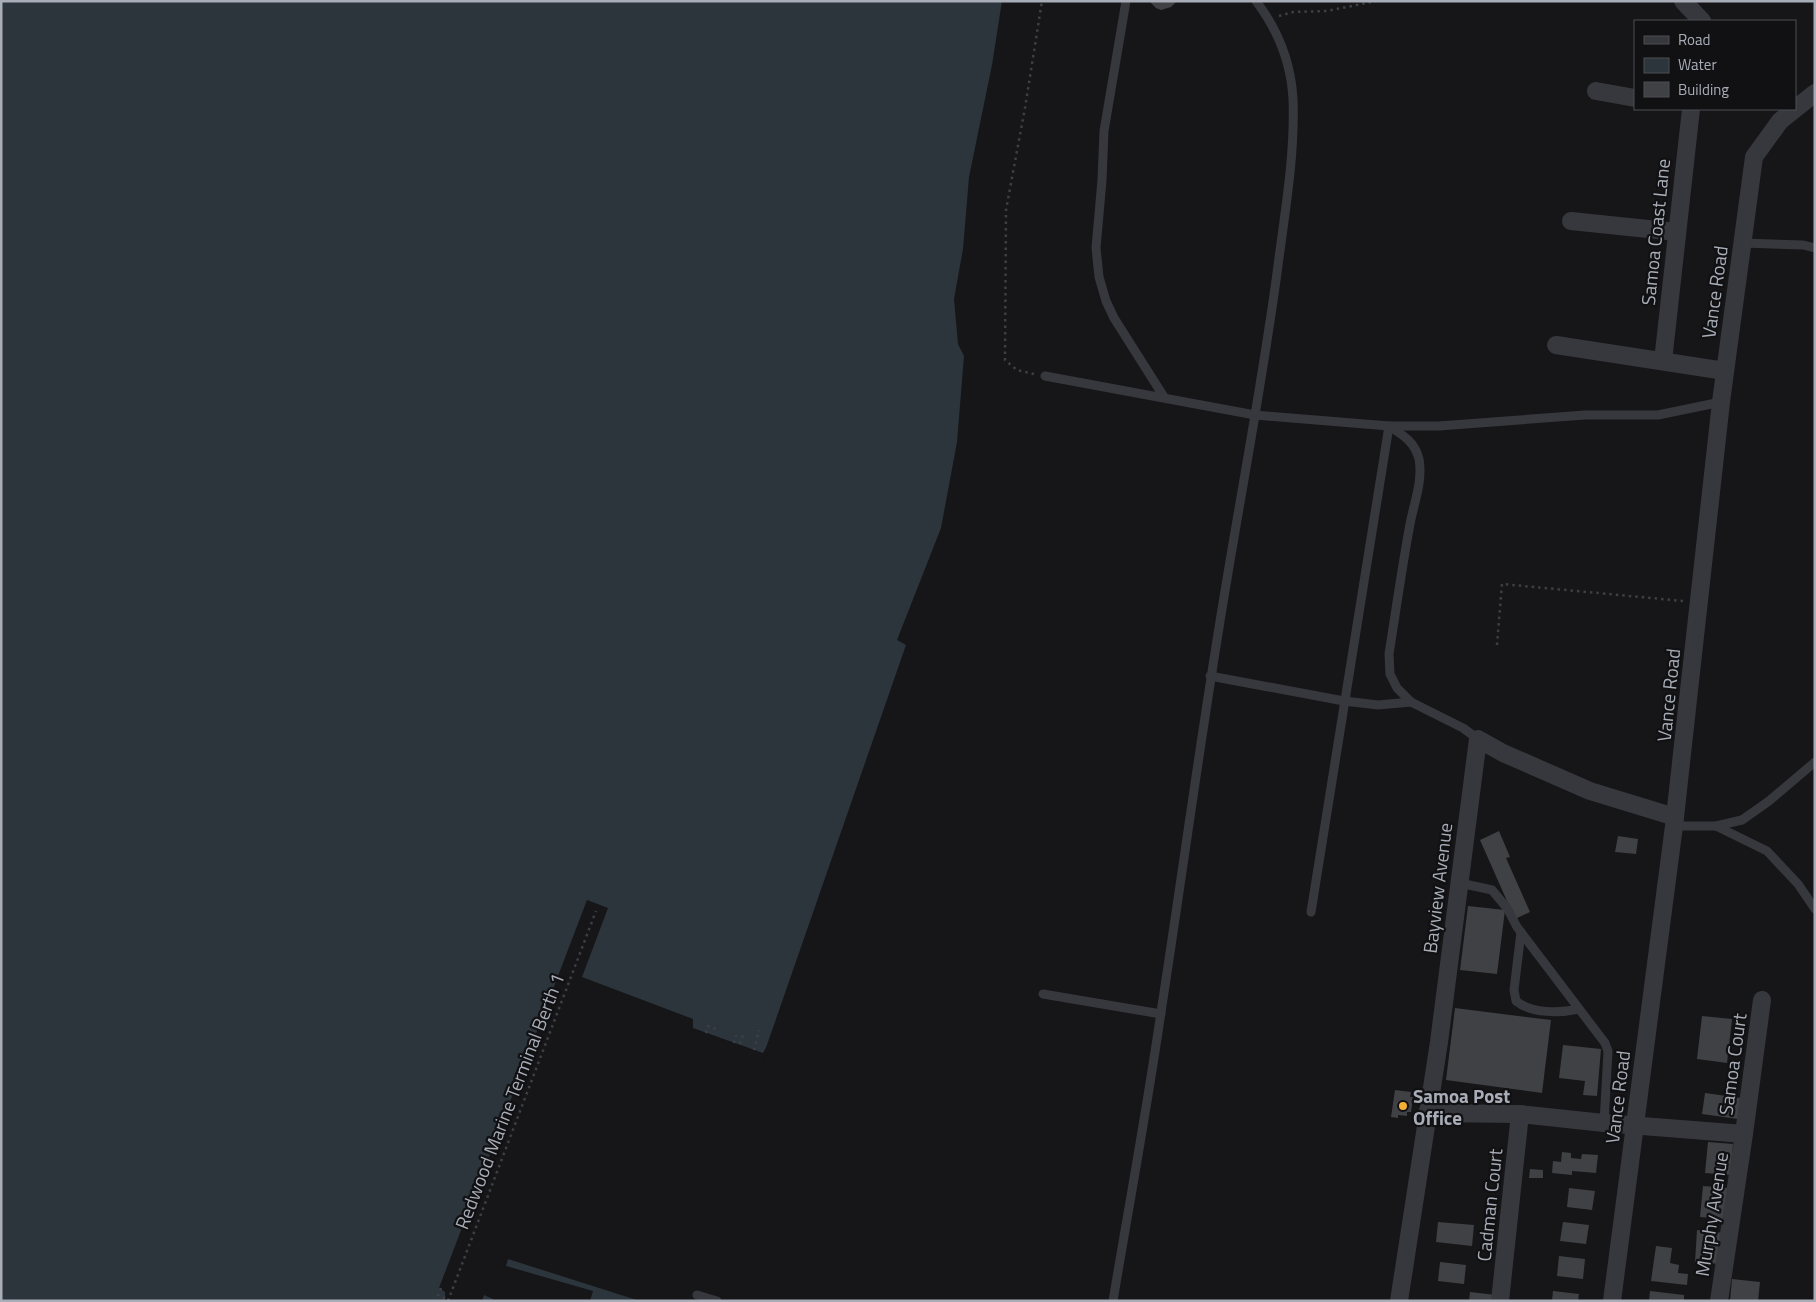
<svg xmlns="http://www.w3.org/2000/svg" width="1816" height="1302" font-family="'Titillium Web',sans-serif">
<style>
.water{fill:#2c353c}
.pier{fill:#161618}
.building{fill:#404145}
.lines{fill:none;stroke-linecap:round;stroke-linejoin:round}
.path{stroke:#3d3f44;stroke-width:2.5;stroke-dasharray:2.5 4;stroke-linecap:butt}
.service{stroke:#37383d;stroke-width:9}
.minor{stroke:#37383d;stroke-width:18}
.poi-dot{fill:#f2b134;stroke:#111113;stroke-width:2}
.labels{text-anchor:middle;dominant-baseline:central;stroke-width:4.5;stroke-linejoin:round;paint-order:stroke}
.street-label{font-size:19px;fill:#a8adb8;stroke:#111113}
.poi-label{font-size:19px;font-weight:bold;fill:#a8adb8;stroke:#111113;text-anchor:start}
</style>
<rect width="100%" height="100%" fill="#161618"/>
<path class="water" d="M 1,1 L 1002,1 L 992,65 L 969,177 L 963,249 L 954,299 L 958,344 L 964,356 L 957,442 L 941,528 L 897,640 L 906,645 L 678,1301 L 1,1301 Z"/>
<path class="pier" d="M 587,900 L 608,908 L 582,977 L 693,1019 L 693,1028 L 763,1053 L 767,1046 L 769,1046 L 681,1301 L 640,1301 L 508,1259 L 506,1266 L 593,1291 L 590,1301 L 493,1301 L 493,1299 L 484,1295 L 482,1301 L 445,1301 L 445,1292 L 439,1288 Z"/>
<g class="building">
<path d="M 1149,1 L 1177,1 L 1171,7 L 1161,10 L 1156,8 Z"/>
<path d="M 1499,831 L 1510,857 L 1506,858 L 1530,912 L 1515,919 L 1480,840 Z"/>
<path d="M 1618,836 L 1638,839 L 1636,854 L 1615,852 Z"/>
<path d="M 1468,906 L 1505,910 L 1497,974 L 1460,970 Z"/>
<path d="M 1455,1008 L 1551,1020 L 1542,1093 L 1446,1080 Z"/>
<path d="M 1702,1016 L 1732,1019 L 1727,1063 L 1697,1059 Z"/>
<path d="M 1563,1045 L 1601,1049 L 1597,1096 L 1583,1095 L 1585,1081 L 1559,1078 Z"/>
<path d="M 1395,1090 L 1411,1092 L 1410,1097 L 1413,1097 L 1411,1112 L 1407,1112 L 1407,1116 L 1398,1115 L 1398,1118 L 1391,1117 Z"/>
<path d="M 1705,1093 L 1741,1098 L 1738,1119 L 1702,1114 Z"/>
<path d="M 1708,1142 L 1733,1144 L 1730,1175 L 1705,1173 Z"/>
<path d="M 1562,1152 L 1571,1153 L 1571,1158 L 1581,1159 L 1582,1154 L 1598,1155 L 1596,1173 L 1572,1171 L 1572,1175 L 1552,1173 L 1553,1161 L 1561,1162 Z"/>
<path d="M 1530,1169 L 1543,1170 L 1543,1178 L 1529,1178 Z"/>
<path d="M 1703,1186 L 1728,1188 L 1725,1219 L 1700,1217 Z"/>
<path d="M 1569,1188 L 1595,1191 L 1592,1210 L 1567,1207 Z"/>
<path d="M 1438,1222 L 1474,1225 L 1472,1246 L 1436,1242 Z"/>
<path d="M 1563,1222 L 1589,1225 L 1586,1244 L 1560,1241 Z"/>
<path d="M 1697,1230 L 1723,1233 L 1720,1264 L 1695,1262 Z"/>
<path d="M 1656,1246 L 1672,1248 L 1670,1263 L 1679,1265 L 1678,1273 L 1688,1274 L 1687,1285 L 1651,1281 Z"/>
<path d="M 1559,1256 L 1585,1259 L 1583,1279 L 1557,1276 Z"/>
<path d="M 1440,1262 L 1466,1265 L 1464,1284 L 1438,1281 Z"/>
<path d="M 1732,1279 L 1760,1282 L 1758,1301 L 1730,1301 Z"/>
<path d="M 1553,1291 L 1579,1294 L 1578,1301 L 1552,1301 Z"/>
<path d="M 1650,1291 L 1684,1295 L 1684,1301 L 1649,1301 Z"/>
<path d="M 1470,1292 L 1496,1295 L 1495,1301 L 1469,1301 Z"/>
</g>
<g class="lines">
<g class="path">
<path d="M 1279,16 L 1293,12 L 1327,11 L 1376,1"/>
<path d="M 1034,374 L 1017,370 L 1005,360 L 1006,210 L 1025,108 L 1042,1"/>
<path d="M 1497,645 L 1502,584 L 1683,601"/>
<path d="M 706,1033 L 708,1026 L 716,1029"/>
<path d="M 734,1043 L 736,1035"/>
<path d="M 740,1044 L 743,1035"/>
<path d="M 754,1050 L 759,1030"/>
<path d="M 441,1288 L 438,1295 L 445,1298"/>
<path d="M 448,1301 L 596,911"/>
</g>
<g class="service">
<path d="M 1126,1 L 1104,131 L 1102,180 L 1096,248 L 1099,277 L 1106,301 L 1114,318 L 1164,397"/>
<path d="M 1742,243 L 1803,245 L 1815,248"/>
<path d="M 1045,376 L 1255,415 L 1389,426 L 1439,426 L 1585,415 L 1658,415 L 1721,402"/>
<path d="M 1210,676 L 1344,701 L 1378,705 L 1411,702"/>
<path d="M 1674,826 L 1716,826 L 1742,820 L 1769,801 L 1815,762"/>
<path d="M 1716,826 L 1767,851 L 1798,884 L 1815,909"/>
<path d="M 1460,883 L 1492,890 L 1507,908 L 1517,927 L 1605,1043 L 1608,1051 L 1604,1123"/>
<path d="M 1311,912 L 1389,426 C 1403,435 1415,442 1419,459 C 1423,481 1414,503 1410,524 C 1402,567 1396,610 1389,654 L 1390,674 L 1397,688 L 1411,702 L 1463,728 L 1478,739"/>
<path d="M 1521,932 L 1514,990 L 1516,1001 C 1532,1014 1560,1013 1579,1009"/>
<path d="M 1043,994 L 1161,1014"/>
<path d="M 697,1295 L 717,1301"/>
<path d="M 1113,1301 C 1129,1205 1147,1109 1161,1012 C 1183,870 1202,727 1226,585 C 1244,476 1265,367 1279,258 C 1286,205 1295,152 1293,99 C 1291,62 1278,30 1256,1"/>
</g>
<g class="minor">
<path d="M 1683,1 L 1702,21"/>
<path d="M 1596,91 L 1635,98"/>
<path d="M 1571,221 L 1677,232"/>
<path d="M 1556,345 L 1725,371"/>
<path d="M 1663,361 L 1691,109"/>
<path d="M 1427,1113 L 1520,1114 L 1604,1123 L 1744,1134"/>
<path d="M 1399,1301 L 1439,1042 L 1478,739 L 1503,753 L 1590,791 L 1675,817"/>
<path d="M 1500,1301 L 1520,1114"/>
<path d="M 1612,1301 L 1674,826 L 1721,402 L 1754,157 L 1780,121 L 1815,93"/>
<path d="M 1719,1301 L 1744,1134 L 1762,1000"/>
</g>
</g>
<circle class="poi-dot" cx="1403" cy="1106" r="5"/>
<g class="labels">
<g class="street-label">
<text transform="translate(1655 232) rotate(-84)">Samoa Coast Lane</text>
<text transform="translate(1714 292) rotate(-82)">Vance Road</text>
<text transform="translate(1668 695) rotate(-84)">Vance Road</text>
<text transform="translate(1437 888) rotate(-83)">Bayview Avenue</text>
<text transform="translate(1732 1064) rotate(-82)">Samoa Court</text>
<text transform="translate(1617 1097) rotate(-83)">Vance Road</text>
<text transform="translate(509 1101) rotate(-69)">Redwood Marine Terminal Berth 1</text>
<text transform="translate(1489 1205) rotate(-84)">Cadman Court</text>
<text transform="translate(1711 1214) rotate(-81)">Murphy Avenue</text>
</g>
<g class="poi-label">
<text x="1413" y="1095">Samoa Post<tspan x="1413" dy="22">Office</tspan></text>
</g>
</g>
<rect width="1816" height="1302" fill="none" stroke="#a8adb8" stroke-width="5"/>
<rect x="1634" y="20" width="162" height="90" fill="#111113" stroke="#4d4f55"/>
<rect x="1644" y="36" width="25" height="8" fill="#37383d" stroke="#4d4f55"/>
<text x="1678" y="45" font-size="15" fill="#a8adb8">Road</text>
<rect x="1644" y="58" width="25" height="15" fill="#2c353c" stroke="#4d4f55"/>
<text x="1678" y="70" font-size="15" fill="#a8adb8">Water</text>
<rect x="1644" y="82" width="25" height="15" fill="#404145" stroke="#4d4f55"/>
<text x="1678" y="95" font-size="15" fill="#a8adb8">Building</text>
</svg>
